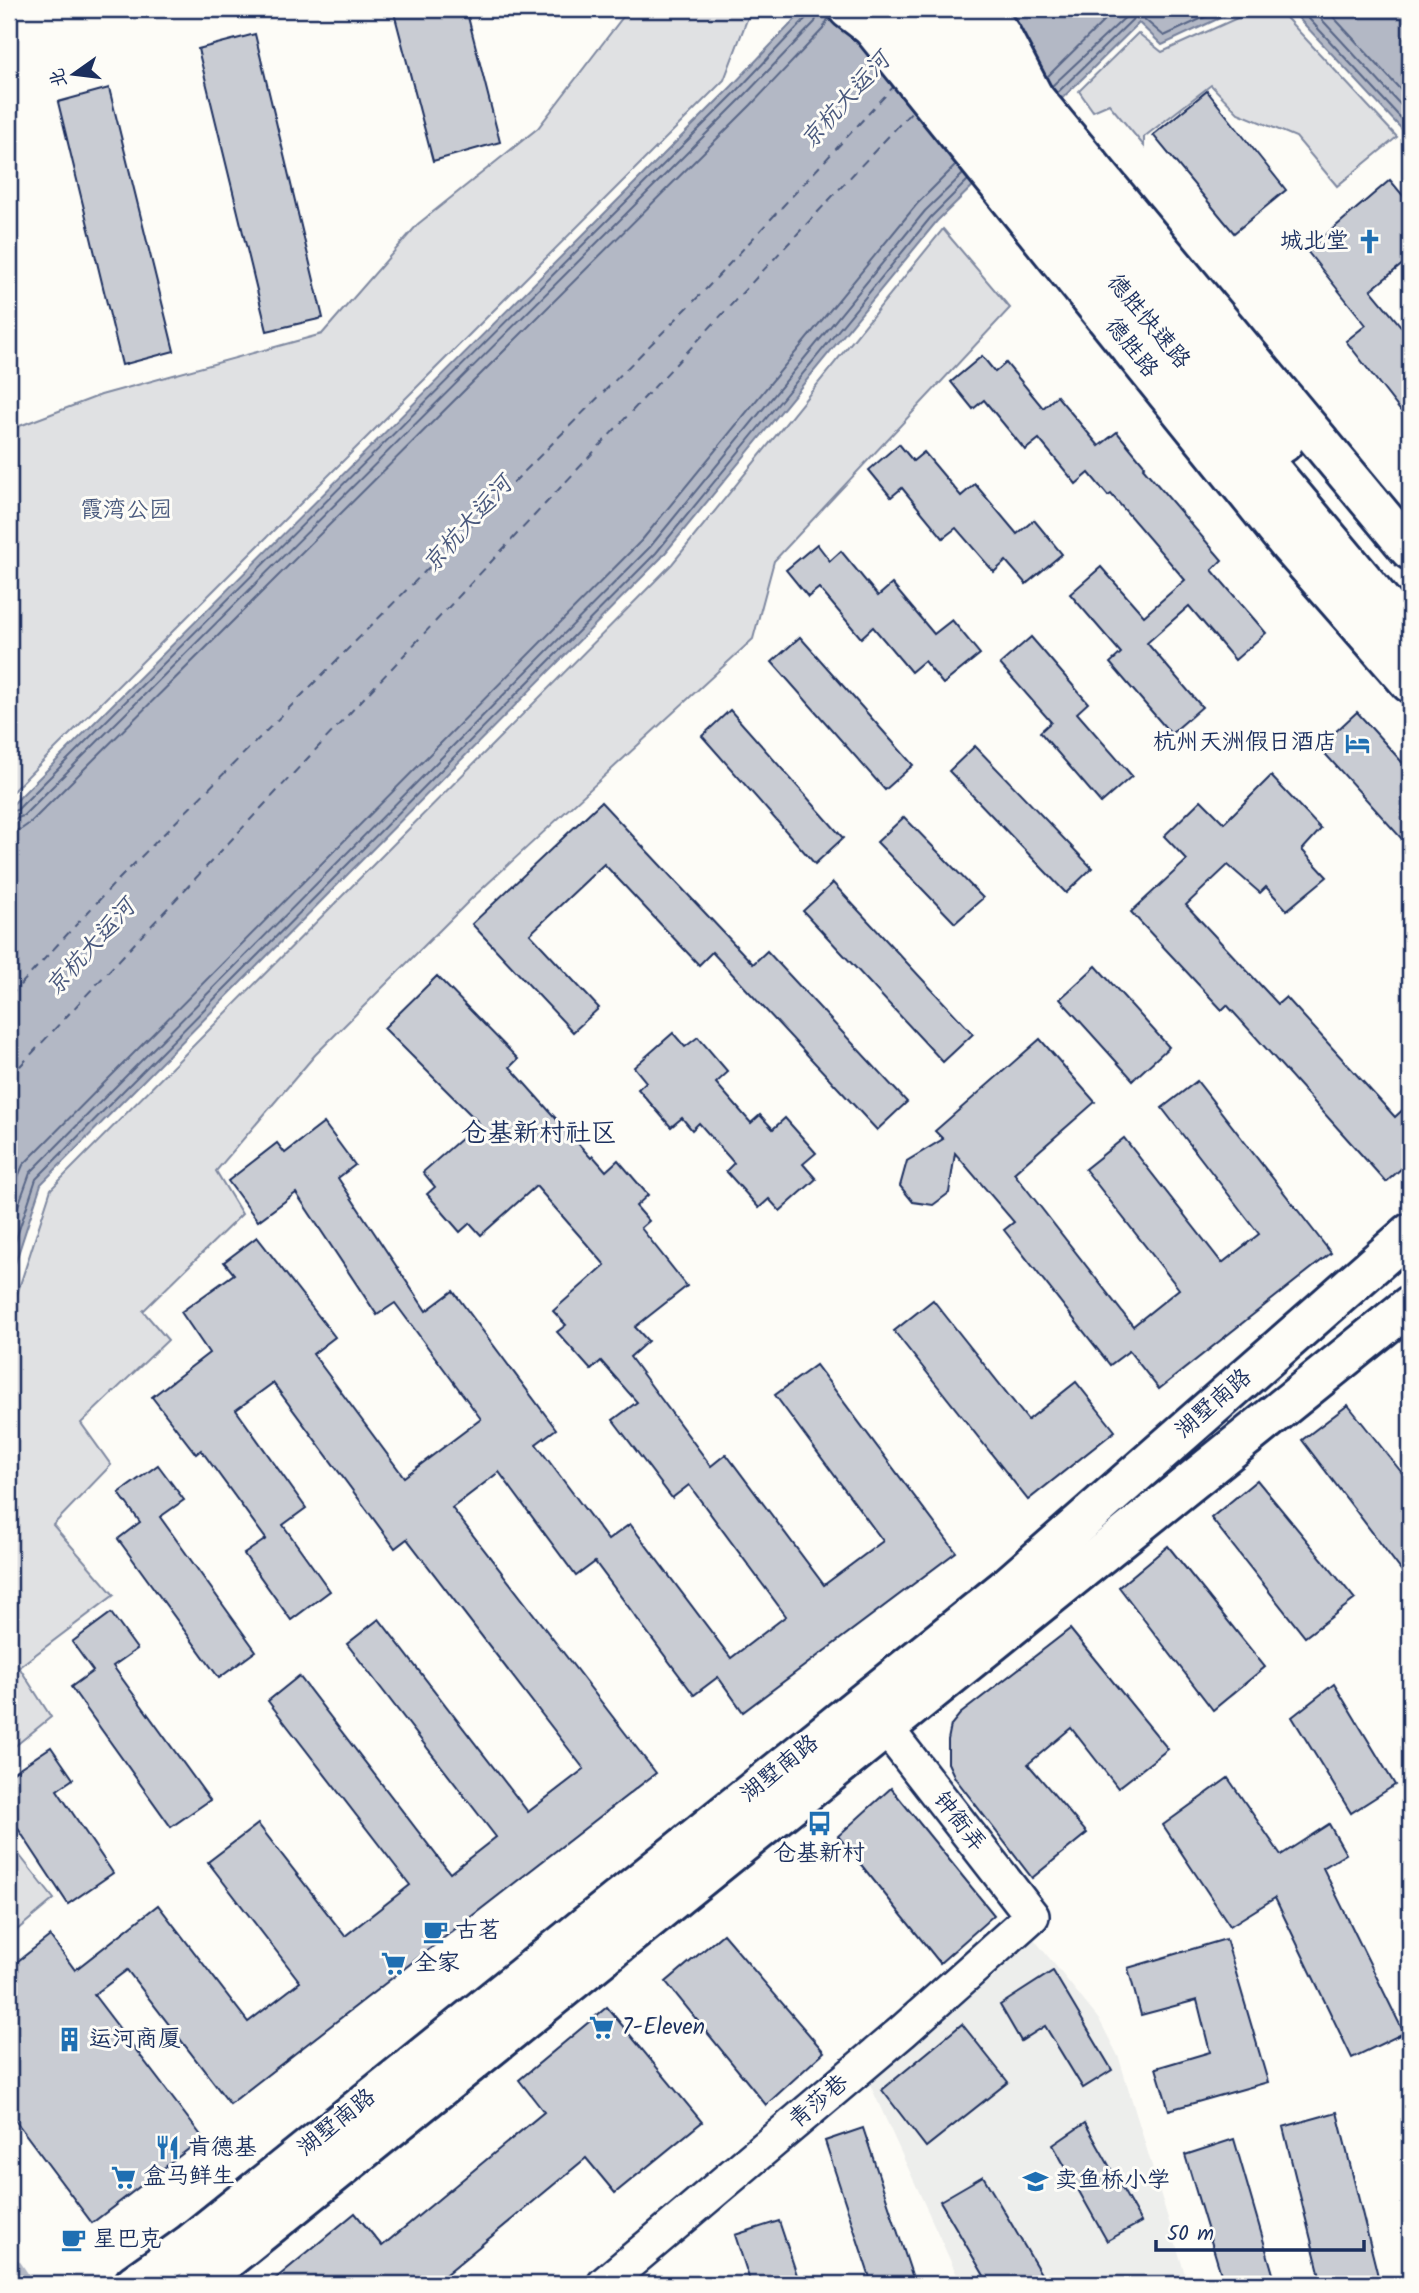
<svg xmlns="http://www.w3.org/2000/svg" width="1419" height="2293" font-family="Kalam,'LXGW WenKai TC',sans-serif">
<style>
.built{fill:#edeeec}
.green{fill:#e0e1e3;stroke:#7e88a0;stroke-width:2}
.water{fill:#b3b8c5;stroke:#76819c;stroke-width:2}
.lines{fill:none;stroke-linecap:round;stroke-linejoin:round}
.shore{stroke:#586687;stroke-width:2}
.canal{stroke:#b3b8c5;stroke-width:30}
.ferry{stroke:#49587d;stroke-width:2;stroke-dasharray:9 7;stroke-linecap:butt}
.building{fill:#c9ccd3;stroke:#1b2f5e;stroke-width:2}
.minor-casing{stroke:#1b2f5e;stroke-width:38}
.major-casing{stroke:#1b2f5e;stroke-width:44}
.highway-casing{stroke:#1b2f5e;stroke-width:44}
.minor{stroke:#fdfcf7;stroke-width:33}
.major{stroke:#fdfcf7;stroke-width:38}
.highway{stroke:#fdfcf7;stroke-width:38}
.labels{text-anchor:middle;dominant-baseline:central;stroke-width:6;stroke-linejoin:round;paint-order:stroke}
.poi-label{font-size:23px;fill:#1b2f5e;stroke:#fdfcf7;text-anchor:start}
.street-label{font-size:23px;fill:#1b2f5e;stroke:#fdfcf7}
.park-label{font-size:23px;fill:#4c5c7f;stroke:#fdfcf7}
.water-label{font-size:24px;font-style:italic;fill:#49587d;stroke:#fdfcf7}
.quarter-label{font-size:26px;fill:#1b2f5e;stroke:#fdfcf7}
</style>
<rect width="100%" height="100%" fill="#fdfcf7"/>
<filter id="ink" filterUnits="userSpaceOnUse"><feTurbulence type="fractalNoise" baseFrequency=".0143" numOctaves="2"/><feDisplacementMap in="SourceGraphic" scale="14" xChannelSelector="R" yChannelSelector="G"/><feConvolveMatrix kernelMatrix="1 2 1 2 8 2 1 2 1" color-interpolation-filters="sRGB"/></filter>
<g filter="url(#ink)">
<path class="built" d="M 1034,1939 L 1100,2021 L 1119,2058 L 1188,2284 L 961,2284 L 867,2078 Z"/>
<g class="green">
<path d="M 629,9 L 751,9 L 724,80 L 9,795 L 9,430 L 101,395 L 322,334 L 418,224 L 538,128 Z"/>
<path d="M 1257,9 L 1278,9 L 1397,137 L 1337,186 L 1296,137 L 1238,113 L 1211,85 L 1144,137 L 1144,146 L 1109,104 L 1093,111 L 1079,91 L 1138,33 L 1162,52 Z"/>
<path d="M 943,229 L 1010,308 L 774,561 L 753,639 L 471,899 L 315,1055 L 216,1171 L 242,1214 L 143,1311 L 168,1340 L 81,1423 L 111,1465 L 53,1525 L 114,1595 L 19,1667 L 51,1717 L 9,1751 L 9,1319 L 51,1189 L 672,564 Z"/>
<path d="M 9,1842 L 54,1899 L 17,1930 L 9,1924 Z"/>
</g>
<g class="water">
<path d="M 805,9 L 1239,9 L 1162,45 L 1139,23 L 937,221 L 661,558 L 41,1184 L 9,1282 L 9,808 L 732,86 Z"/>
<path d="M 1290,9 L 1401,9 L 1410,19 L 1410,138 Z"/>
</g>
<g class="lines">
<g class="shore">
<path d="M 1300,9 L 1410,128"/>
<path d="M 1312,9 L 1410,115"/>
<path d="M 1326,9 L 1410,100"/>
<path d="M 1047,77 L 1116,9"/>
<path d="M 1052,86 L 1134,9"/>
<path d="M 1057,93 L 1135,17 L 1143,18 L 1164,36 L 1222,9"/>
<path d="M 9,812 L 17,810 L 737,91 L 808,16 L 810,9"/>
<path d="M 9,821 L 23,816 L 743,97 L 815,22 L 819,9"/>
<path d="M 9,831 L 20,830 L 30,823 L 751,105 L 823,29 L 829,17"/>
<path d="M 9,1198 L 23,1165 L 642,540 L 917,204 L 956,165"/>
<path d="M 9,1231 L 30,1173 L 650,547 L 925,211 L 963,174"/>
<path d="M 9,1260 L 36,1179 L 656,553 L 931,217 L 968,180"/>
</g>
<path class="canal" d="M 9,2272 L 17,2284"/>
<g class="ferry">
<path d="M 9,997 L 114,884 L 707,288 L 896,84"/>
<path d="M 9,1078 L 914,109"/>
</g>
</g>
<g class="building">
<path d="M 393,9 L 466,9 L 500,142 L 433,161 Z"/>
<path d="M 255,34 L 323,318 L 267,331 L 198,49 Z"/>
<path d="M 109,88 L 174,351 L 122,365 L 58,102 Z"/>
<path d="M 1207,91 L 1286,190 L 1234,233 L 1153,135 Z"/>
<path d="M 1390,180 L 1410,204 L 1410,258 L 1371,290 L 1410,337 L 1410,423 L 1346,341 L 1366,325 L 1307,251 Z"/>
<path d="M 982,356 L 995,372 L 1006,363 L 1043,408 L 1057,396 L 1099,446 L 1117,432 L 1145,466 L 1143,468 L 1222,560 L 1212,570 L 1266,633 L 1235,660 L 1189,606 L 1147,643 L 1202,707 L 1171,734 L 1110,663 L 1121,653 L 1070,594 L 1101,567 L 1144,616 L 1185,580 L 1111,494 L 1108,496 L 1089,473 L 1076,484 L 1039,439 L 1025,450 L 984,400 L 973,409 L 951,382 Z"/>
<path d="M 899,444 L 913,461 L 924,452 L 961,496 L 975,484 L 1017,534 L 1034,520 L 1062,554 L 1026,584 L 1006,561 L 994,572 L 956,528 L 943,538 L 902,488 L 891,497 L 869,470 Z"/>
<path d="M 817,544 L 830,561 L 841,551 L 878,596 L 892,584 L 934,634 L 952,620 L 980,654 L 943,684 L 924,661 L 911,672 L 873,627 L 861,638 L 819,588 L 808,597 L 786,570 Z"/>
<path d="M 800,637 L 913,765 L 885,790 L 772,662 Z"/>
<path d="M 1031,637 L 1088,703 L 1077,713 L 1132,776 L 1101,803 L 1040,732 L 1051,722 L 1000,664 Z"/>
<path d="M 730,710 L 843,838 L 815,864 L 702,736 Z"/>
<path d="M 1357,712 L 1410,771 L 1410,848 L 1319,747 Z"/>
<path d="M 975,746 L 1092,868 L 1066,893 L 949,771 Z"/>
<path d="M 1271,776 L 1321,829 L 1302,850 L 1327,877 L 1287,910 L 1266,887 L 1260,893 L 1228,865 L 1186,905 L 1278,1004 L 1286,997 L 1395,1117 L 1410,1103 L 1410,1161 L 1386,1182 L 1227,1005 L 1222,1010 L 1131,912 L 1187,860 L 1164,836 L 1201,800 L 1224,823 Z"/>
<path d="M 601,802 L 753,964 L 767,951 L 907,1102 L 877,1130 L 712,952 L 699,965 L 604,864 L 530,934 L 599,1008 L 573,1032 L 472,924 Z"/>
<path d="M 904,817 L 983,898 L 955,923 L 877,842 Z"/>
<path d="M 833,883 L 973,1034 L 943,1062 L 803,911 Z"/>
<path d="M 1096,966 L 1169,1047 L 1133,1080 L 1060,999 Z"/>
<path d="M 437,976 L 518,1059 L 510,1067 L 591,1158 L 593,1156 L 606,1171 L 618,1160 L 648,1195 L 636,1206 L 649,1221 L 641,1228 L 687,1286 L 635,1327 L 648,1341 L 630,1357 L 711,1466 L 726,1454 L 824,1585 L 883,1541 L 775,1395 L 816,1365 L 956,1552 L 743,1712 L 718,1677 L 694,1695 L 595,1562 L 576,1576 L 499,1472 L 452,1508 L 656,1773 L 230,2104 L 127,1970 L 94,1995 L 203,2138 L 92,2223 L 9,2112 L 9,1968 L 50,1936 L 75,1970 L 158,1905 L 248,2022 L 300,1982 L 208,1862 L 258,1824 L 345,1936 L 410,1885 L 268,1701 L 299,1676 L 450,1873 L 496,1837 L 347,1644 L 379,1619 L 528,1812 L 584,1769 L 407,1539 L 395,1548 L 273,1383 L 236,1410 L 306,1508 L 283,1525 L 330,1591 L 291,1620 L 244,1554 L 266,1539 L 201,1450 L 196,1454 L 152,1397 L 209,1353 L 181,1312 L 234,1274 L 224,1262 L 257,1237 L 335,1337 L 313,1354 L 404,1477 L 481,1419 L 395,1303 L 377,1315 L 296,1193 L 258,1221 L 228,1181 L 277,1143 L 285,1153 L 324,1123 L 355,1165 L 338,1178 L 426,1311 L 453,1291 L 556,1429 L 536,1444 L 608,1540 L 630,1524 L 731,1658 L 786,1616 L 689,1485 L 672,1498 L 613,1420 L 637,1402 L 601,1361 L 591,1370 L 557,1332 L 566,1325 L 553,1311 L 605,1265 L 536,1186 L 481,1235 L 470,1223 L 460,1232 L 427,1194 L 435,1187 L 423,1172 L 479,1123 L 384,1028 Z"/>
<path d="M 673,1033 L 685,1047 L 698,1037 L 728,1072 L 716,1083 L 751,1123 L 760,1115 L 773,1129 L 785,1118 L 816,1153 L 803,1164 L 816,1179 L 780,1211 L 769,1199 L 759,1208 L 726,1171 L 734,1163 L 699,1123 L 692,1130 L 682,1118 L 671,1127 L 638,1089 L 646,1082 L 634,1067 Z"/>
<path d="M 1040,1039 L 1095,1102 L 1014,1173 L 1133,1326 L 1179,1289 L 1085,1169 L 1124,1138 L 1222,1263 L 1259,1234 L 1162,1108 L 1197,1081 L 1331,1253 L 1159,1389 L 1129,1351 L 1110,1365 L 1004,1230 L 1014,1222 L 955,1153 L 949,1193 L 933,1205 L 913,1202 L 900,1186 L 907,1161 L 943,1139 L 935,1131 Z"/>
<path d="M 933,1300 L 1028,1420 L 1076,1382 L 1115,1431 L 1028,1500 L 894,1331 Z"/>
<path d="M 1348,1405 L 1410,1483 L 1410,1582 L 1302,1440 Z"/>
<path d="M 158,1465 L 184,1500 L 160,1517 L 256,1651 L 219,1678 L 118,1539 L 140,1522 L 119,1493 Z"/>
<path d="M 1257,1480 L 1355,1599 L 1305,1637 L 1211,1518 Z"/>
<path d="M 1168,1546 L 1265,1667 L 1213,1710 L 1119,1587 Z"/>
<path d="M 111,1613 L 137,1649 L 113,1666 L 210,1800 L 171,1827 L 71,1687 L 93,1671 L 72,1642 Z"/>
<path d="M 1070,1629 L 1168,1749 L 1118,1788 L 1071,1728 L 1028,1764 L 1087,1833 L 1032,1878 L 955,1778 L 948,1763 L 948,1740 L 951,1725 L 960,1714 Z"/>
<path d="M 1334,1684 L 1395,1785 L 1351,1813 L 1292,1717 Z"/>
<path d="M 51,1747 L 73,1779 L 57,1790 L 113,1873 L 68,1904 L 9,1815 L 9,1775 Z"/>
<path d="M 1228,1778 L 1281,1855 L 1329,1824 L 1346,1854 L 1323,1868 L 1404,2033 L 1352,2058 L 1275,1898 L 1230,1926 L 1163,1825 Z"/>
<path d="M 891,1788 L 994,1915 L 940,1963 L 838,1836 Z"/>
<path d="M 723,1934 L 824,2052 L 766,2105 L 666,1982 Z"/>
<path d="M 1226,1939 L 1268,2082 L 1169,2110 L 1156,2068 L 1210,2052 L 1197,2000 L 1141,2015 L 1128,1968 Z"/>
<path d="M 1053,1971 L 1112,2070 L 1083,2088 L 1045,2026 L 1021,2041 L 1000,2005 Z"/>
<path d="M 607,2007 L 702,2122 L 615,2193 L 586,2158 L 434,2284 L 269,2284 L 355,2213 L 382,2246 L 544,2112 L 519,2080 Z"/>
<path d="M 962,2024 L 1008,2082 L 926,2147 L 882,2090 Z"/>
<path d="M 1337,2112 L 1380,2284 L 1322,2284 L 1283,2127 Z"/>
<path d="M 1085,2123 L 1141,2222 L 1107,2241 L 1053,2145 Z"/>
<path d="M 863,2128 L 915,2284 L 872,2284 L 825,2141 Z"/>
<path d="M 1234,2139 L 1276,2284 L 1224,2284 L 1185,2155 Z"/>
<path d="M 983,2176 L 1047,2284 L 989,2284 L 940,2201 Z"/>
<path d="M 779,2221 L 800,2284 L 751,2284 L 735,2235 Z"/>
</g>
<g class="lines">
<defs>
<path id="minor" d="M 604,2284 L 902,2032 L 1032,1916 L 886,1728"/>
<g id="major">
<path d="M 857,9 L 1290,546 L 1410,683"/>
<path d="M 960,9 L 1410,550"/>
<path d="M 134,2284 L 190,2244 L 1007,1587 L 1410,1233"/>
<path d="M 197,2284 L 1410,1305"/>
</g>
<g id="highway">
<path d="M 848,9 L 873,28"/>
<path d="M 886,9 L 1410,636"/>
<path d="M 930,9 L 1283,443"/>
<path d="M 983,9 L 1001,35 L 1034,98"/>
</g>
</defs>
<use href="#minor" class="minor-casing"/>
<use href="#major" class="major-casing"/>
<use href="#highway" class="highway-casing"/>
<use href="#minor" class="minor"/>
<use href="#major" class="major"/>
<use href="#highway" class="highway"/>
</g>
</g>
<defs>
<symbol id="church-bare" viewBox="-9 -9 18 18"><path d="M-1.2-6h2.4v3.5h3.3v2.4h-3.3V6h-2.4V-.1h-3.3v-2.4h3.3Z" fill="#1f6fb2" stroke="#fdfcf7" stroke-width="2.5" paint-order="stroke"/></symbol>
<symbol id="hotel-bare" viewBox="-9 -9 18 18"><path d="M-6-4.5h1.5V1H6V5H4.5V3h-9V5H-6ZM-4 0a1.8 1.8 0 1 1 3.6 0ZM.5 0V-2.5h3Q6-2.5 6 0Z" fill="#1f6fb2" stroke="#fdfcf7" stroke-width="2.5" paint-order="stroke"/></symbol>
<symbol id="bus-bare" viewBox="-9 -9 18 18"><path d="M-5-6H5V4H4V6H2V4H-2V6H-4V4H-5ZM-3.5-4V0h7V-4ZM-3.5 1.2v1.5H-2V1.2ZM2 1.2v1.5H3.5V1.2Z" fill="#1f6fb2" stroke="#fdfcf7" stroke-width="2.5" paint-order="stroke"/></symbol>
<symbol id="cafe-bare" viewBox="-9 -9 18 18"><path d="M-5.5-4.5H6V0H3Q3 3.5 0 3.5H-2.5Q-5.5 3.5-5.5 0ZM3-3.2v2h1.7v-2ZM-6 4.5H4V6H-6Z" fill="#1f6fb2" stroke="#fdfcf7" stroke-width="2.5" paint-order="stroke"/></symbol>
<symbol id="supermarket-bare" viewBox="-9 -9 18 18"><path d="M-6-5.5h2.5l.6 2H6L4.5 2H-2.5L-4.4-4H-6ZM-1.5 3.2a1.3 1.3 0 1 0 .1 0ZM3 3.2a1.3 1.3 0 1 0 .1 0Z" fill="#1f6fb2" stroke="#fdfcf7" stroke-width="2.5" paint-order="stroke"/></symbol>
<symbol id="building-bare" viewBox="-9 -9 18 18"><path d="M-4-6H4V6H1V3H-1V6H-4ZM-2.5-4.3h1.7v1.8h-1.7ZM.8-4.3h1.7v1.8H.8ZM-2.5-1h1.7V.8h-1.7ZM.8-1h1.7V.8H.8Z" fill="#1f6fb2" stroke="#fdfcf7" stroke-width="2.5" paint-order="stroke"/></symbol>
<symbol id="restaurant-bare" viewBox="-9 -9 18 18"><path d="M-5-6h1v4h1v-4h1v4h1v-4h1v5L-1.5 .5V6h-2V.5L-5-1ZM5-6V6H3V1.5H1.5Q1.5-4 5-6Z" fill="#1f6fb2" stroke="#fdfcf7" stroke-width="2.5" paint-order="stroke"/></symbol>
<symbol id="school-bare" viewBox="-9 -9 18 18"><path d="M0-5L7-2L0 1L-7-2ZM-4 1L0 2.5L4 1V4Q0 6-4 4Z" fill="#1f6fb2" stroke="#fdfcf7" stroke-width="2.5" paint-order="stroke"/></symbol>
</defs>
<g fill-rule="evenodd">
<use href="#church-bare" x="1352" y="224" width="35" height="35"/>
<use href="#hotel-bare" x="1340" y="726" width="35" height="35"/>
<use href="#bus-bare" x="802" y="1806" width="35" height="35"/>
<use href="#cafe-bare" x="418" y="1914" width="35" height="35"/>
<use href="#supermarket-bare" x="376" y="1946" width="35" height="35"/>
<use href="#supermarket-bare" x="584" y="2010" width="35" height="35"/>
<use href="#building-bare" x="52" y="2022" width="35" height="35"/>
<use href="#restaurant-bare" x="150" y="2130" width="35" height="35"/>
<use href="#supermarket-bare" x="106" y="2160" width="35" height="35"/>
<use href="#school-bare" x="1018" y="2164" width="35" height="35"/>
<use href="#cafe-bare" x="56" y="2222" width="35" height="35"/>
</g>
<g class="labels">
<g class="poi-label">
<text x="1349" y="242" text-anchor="end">城北堂</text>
<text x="1337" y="743" text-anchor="end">杭州天洲假日酒店</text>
<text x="819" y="1854" text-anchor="middle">仓基新村</text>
<text x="455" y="1931">古茗</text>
<text x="414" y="1964">全家</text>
<text x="622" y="2028">7-Eleven</text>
<text x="89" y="2040">运河商厦</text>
<text x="188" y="2148">肯德基</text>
<text x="143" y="2177">盒马鲜生</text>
<text x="1055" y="2181">卖鱼桥小学</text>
<text x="93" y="2240">星巴克</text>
</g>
<g class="street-label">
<text transform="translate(1148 322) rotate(50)">德胜快速路</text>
<text transform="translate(1131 348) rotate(51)">德胜路</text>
<text transform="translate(1214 1404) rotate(-41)">湖墅南路</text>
<text transform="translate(780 1769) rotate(-39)">湖墅南路</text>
<text transform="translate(959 1822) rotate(52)">钟衙弄</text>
<text transform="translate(819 2102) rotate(-40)">青莎巷</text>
<text transform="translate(337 2123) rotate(-39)">湖墅南路</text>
</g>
<g class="park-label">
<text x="126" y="511">霞湾公园</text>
</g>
<g class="water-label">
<text transform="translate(846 101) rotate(-48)">京杭大运河</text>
<text transform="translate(468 525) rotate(-48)">京杭大运河</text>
<text transform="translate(91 948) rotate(-48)">京杭大运河</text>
</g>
<g class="quarter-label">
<text x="539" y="1134">仓基新村社区</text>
</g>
</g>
<rect width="1419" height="2293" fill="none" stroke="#fdfcf7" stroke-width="35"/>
<rect x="18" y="18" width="1384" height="2258" fill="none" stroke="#1b2f5e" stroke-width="2.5" filter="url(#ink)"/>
<g transform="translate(74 74) rotate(256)" stroke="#fdfcf7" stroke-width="5" paint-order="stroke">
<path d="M0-5L12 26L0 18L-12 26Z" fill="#1b2f5e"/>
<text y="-10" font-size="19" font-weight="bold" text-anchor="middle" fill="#1b2f5e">北</text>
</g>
<path d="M1156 2240v10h208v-10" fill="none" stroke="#1b2f5e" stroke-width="3.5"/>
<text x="1167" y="2240" font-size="21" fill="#1b2f5e" stroke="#fdfcf7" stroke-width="5" paint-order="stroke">50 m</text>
</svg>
